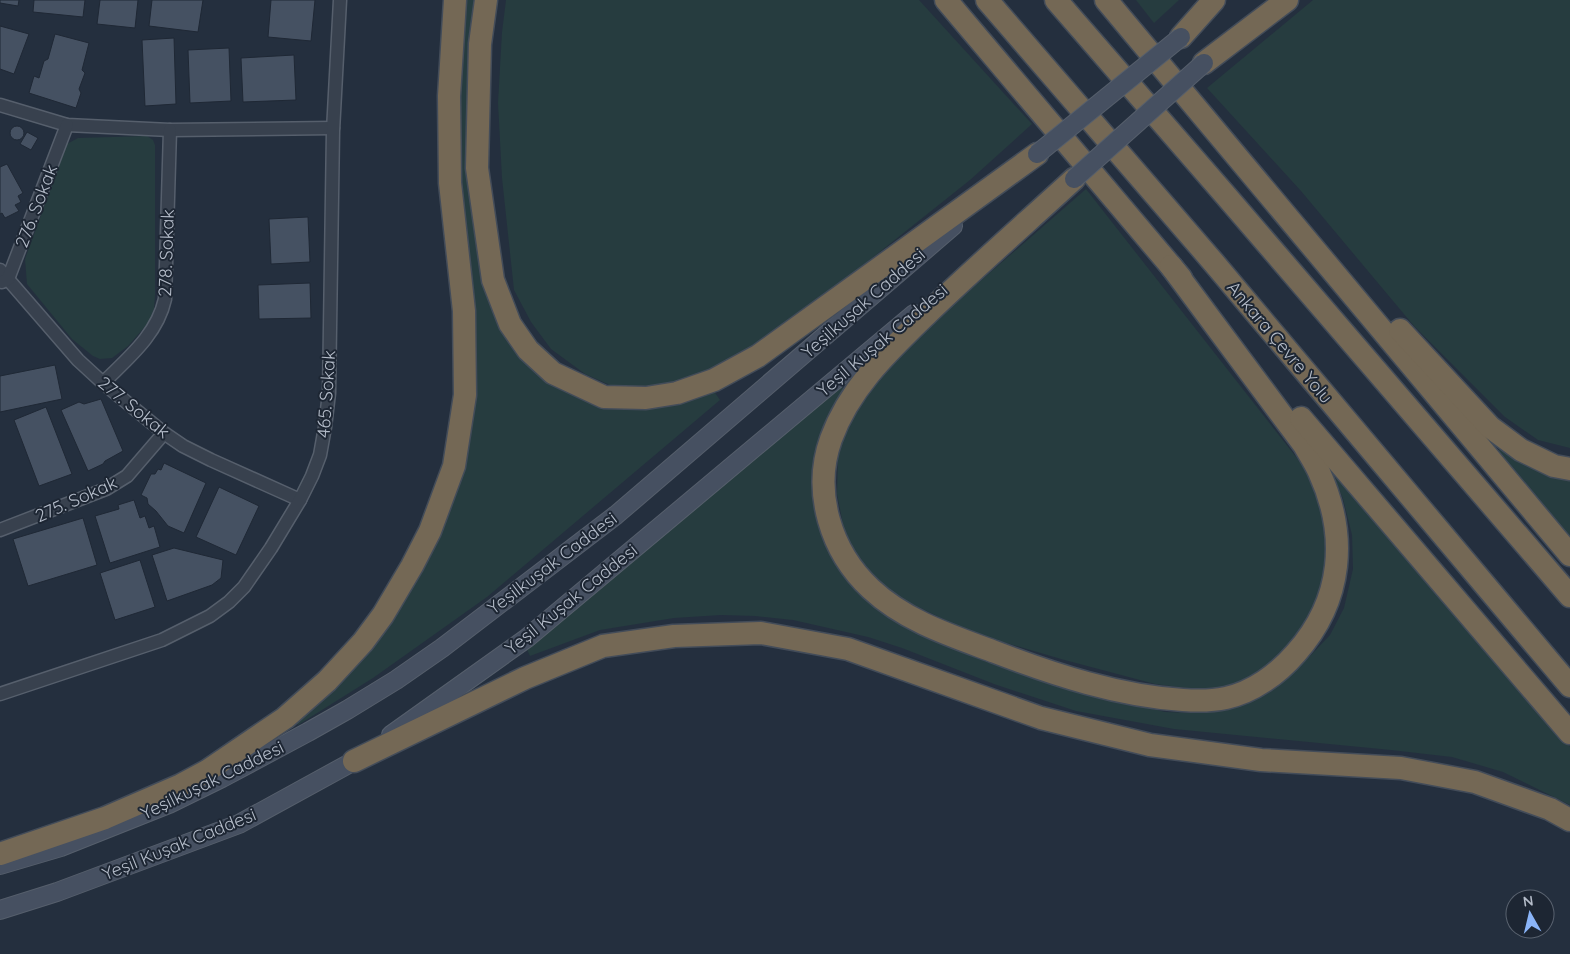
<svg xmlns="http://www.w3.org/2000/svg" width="1570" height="954" font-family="Quicksand,sans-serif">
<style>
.green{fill:#263c3f}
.building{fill:#455162;stroke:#1f2835}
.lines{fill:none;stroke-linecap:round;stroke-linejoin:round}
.street-casing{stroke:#565f6c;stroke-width:15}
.secondary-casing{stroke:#565f6c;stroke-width:20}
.highway-casing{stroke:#434c59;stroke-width:25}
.street{stroke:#38414e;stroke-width:12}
.secondary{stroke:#465061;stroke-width:18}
.highway{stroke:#746855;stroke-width:22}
.secondary-bridge-casing{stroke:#565f6c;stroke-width:20;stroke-linecap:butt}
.secondary-bridge{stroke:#465061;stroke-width:18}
.labels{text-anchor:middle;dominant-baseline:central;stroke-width:4;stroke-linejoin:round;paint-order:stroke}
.street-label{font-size:18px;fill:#b4bcc9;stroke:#1d2633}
</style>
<rect width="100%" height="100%" fill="#242f3e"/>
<g class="green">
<path d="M 459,0 L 475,0 L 471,38 L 504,328 L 603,403 L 711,387 L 720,400 L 487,597 L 373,678 L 298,725 L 293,715 L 379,634 L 465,452 L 457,205 Z"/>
<path d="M 506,0 L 919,0 L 1032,124 L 970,180 L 748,357 L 697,383 L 619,389 L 585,374 L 551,349 L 531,322 L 514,290 L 502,178 L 498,103 L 502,32 Z"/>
<path d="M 1136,0 L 1179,0 L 1154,23 Z"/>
<path d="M 1313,0 L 1570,0 L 1570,448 L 1538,440 L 1505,417 L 1414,326 L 1301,191 L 1207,88 Z"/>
<path d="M 147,136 L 153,140 L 155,145 L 155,295 L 154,309 L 149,322 L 128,346 L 112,358 L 100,359 L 93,356 L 72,339 L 27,284 L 25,259 L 67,144 L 78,138 Z"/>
<path d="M 1086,189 L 1304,467 L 1319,503 L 1329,541 L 1323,602 L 1276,663 L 1243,684 L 1201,690 L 1155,684 L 1061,659 L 972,633 L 879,588 L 854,557 L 844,529 L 837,494 L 838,456 L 850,419 L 880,378 L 940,316 Z"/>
<path d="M 838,382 L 846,392 L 837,400 L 819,439 L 814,465 L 878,608 L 924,637 L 995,665 L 1073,689 L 1165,712 L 1196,713 L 1225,709 L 1254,698 L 1277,687 L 1311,655 L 1330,635 L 1344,608 L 1353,569 L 1352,535 L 1343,499 L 1335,479 L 1345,475 L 1570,747 L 1570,805 L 1503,772 L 1452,757 L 1391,750 L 1174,729 L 1076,711 L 994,684 L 902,648 L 868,637 L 793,620 L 755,616 L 721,615 L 674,618 L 600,630 L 530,656 L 524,643 Z"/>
<path d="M 1503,446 C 1523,461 1545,478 1570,481 L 1570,548 L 1492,456 Z"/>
</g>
<g class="building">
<path d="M 0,0 L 19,0 L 18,6 L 0,3 Z"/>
<path d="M 34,0 L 85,0 L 83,17 L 33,12 Z"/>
<path d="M 100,0 L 138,0 L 135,28 L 97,24 Z"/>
<path d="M 152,0 L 203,0 L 198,32 L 149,26 Z"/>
<path d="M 271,0 L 315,0 L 311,41 L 268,37 Z"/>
<path d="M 0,26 L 29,34 L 14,74 L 0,69 Z"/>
<path d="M 55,34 L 89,43 L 82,70 L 85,73 L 79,89 L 81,93 L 76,108 L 29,93 L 34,76 L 39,78 L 44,61 L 48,59 Z"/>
<path d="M 174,38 L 176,104 L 145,106 L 142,40 Z"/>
<path d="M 229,48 L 231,101 L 190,103 L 188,50 Z"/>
<path d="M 294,55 L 296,100 L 243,102 L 241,58 Z"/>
<circle cx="17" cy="133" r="7"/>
<path d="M 27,132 L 38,138 L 31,150 L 20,144 Z"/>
<path d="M 7,164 L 23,193 L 18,196 L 21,202 L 15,205 L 19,211 L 5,218 L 2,213 L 0,214 L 0,167 Z"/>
<path d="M 308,217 L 310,262 L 271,264 L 269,219 Z"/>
<path d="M 310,283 L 311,318 L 259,319 L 258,285 Z"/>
<path d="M 55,365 L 62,399 L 0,412 L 0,376 Z"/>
<path d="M 101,399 L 123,451 L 105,461 L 103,464 L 88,471 L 61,410 L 79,402 L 84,404 Z"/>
<path d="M 46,407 L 72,474 L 39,486 L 14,420 Z"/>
<path d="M 164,463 L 206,483 L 184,533 L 168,526 L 156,511 L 148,504 L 147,498 L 141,495 L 151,474 L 155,474 L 158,469 L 161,470 Z"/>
<path d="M 219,487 L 259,506 L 236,555 L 196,537 Z"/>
<path d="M 134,500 L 140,518 L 145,516 L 149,528 L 154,526 L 160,547 L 110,563 L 95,516 L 119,509 L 118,505 Z"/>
<path d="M 83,518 L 97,565 L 28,586 L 13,539 Z"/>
<path d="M 174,548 L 223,560 L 221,578 L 212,585 L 167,601 L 152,555 Z"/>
<path d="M 140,560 L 155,607 L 115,620 L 100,573 Z"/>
</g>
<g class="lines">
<defs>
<g id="street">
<path d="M 0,105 L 67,125 L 170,130 L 333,128"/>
<path d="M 0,270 L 78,360 L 103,383 L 164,433 L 183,446 L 211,460 L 300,500"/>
<path d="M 2,282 L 8,279 L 67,125"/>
<path d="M 103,383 C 128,358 157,335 165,299 L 170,130"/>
<path d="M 0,530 L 106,489 L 127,476 L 164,433"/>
<path d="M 0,694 L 162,640 L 210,616 L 229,602 L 244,587 L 271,548 L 300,500 L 312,476 L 320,455 L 325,427 L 329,393 L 333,131 L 340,0"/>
</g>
<g id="secondary">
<path d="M 391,735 L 527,638 L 914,314"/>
<path d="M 0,865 L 61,847 L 169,804 L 222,778 L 308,732 L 347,710 L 396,680 L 442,648 L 616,515 L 953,226"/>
<path d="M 0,910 L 57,892 L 239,824 L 354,761 L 364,754"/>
</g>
<g id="highway">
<path d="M 486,0 L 480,44 L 477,168 L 493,280 L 510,324 L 528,350 L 553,373 L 604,397 L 646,398 L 677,393 L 714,380 L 758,356 L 1037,154"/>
<path d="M 946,0 L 1181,278"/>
<path d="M 987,0 L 1214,263 L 1570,686"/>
<path d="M 1056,0 L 1227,197 L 1570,596"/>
<path d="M 1106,0 L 1570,555"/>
<path d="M 1181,37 L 1214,0"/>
<path d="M 1204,63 L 1287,0"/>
<path d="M 1074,179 C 1026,223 977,266 930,311 C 891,349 850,386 831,439 C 812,492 831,552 871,589 C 905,621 952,636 995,652 C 1055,675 1119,696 1183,700 C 1197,701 1212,701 1226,698 C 1253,692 1278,674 1296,653 C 1343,600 1348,535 1319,472 C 1315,463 1309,454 1304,445 L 1171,266"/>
<path d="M 1400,330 L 1490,427 L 1521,450 L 1554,466 L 1570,469"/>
<path d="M 1301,418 L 1570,733"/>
<path d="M 354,761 L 525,678 L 603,646 L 674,636 L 761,633 L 848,649 L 1041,718 L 1150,745 L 1261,760 L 1401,768 L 1475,782 L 1550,809 L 1570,820"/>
<path d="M 0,854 L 105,818 L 181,785 L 207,771 L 285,718 L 327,681 L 363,642 L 383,615 L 412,566 L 430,531 L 454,466 L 465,395 L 464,311 L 450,183 L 449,96 L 455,0"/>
</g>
</defs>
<use href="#street" class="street-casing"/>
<use href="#secondary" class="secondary-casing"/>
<use href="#highway" class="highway-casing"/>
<use href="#street" class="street"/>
<use href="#secondary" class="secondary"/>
<use href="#highway" class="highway"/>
<defs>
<g id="secondary-bridge">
<path d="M 1037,154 L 1181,37"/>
<path d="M 1074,179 L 1204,63"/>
</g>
</defs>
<use href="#secondary-bridge" class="secondary-bridge-casing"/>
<use href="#secondary-bridge" class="secondary-bridge"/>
</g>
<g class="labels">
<g class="street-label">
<text transform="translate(36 206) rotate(-69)">276. Sokak</text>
<text transform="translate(166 253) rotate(-88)">278. Sokak</text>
<text transform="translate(863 303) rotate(-41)">Yeşilkuşak Caddesi</text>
<text transform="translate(882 340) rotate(-40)">Yeşil Kuşak Caddesi</text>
<text transform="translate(1280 342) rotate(50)">Ankara Çevre Yolu</text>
<text transform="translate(326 394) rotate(-86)">465. Sokak</text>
<text transform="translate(134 407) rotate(39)">277. Sokak</text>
<text transform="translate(76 499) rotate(-24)">275. Sokak</text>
<text transform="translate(552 563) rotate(-37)">Yeşilkuşak Caddesi</text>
<text transform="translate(571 599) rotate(-39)">Yeşil Kuşak Caddesi</text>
<text transform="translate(212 780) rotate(-26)">Yeşilkuşak Caddesi</text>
<text transform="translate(179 844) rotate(-22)">Yeşil Kuşak Caddesi</text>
</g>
</g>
<g transform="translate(1530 914) rotate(352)"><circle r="24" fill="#1d2633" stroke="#59626f"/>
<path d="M0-4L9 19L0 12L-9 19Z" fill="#8ab4f8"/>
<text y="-8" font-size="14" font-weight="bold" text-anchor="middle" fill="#b4bcc9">N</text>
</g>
</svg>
